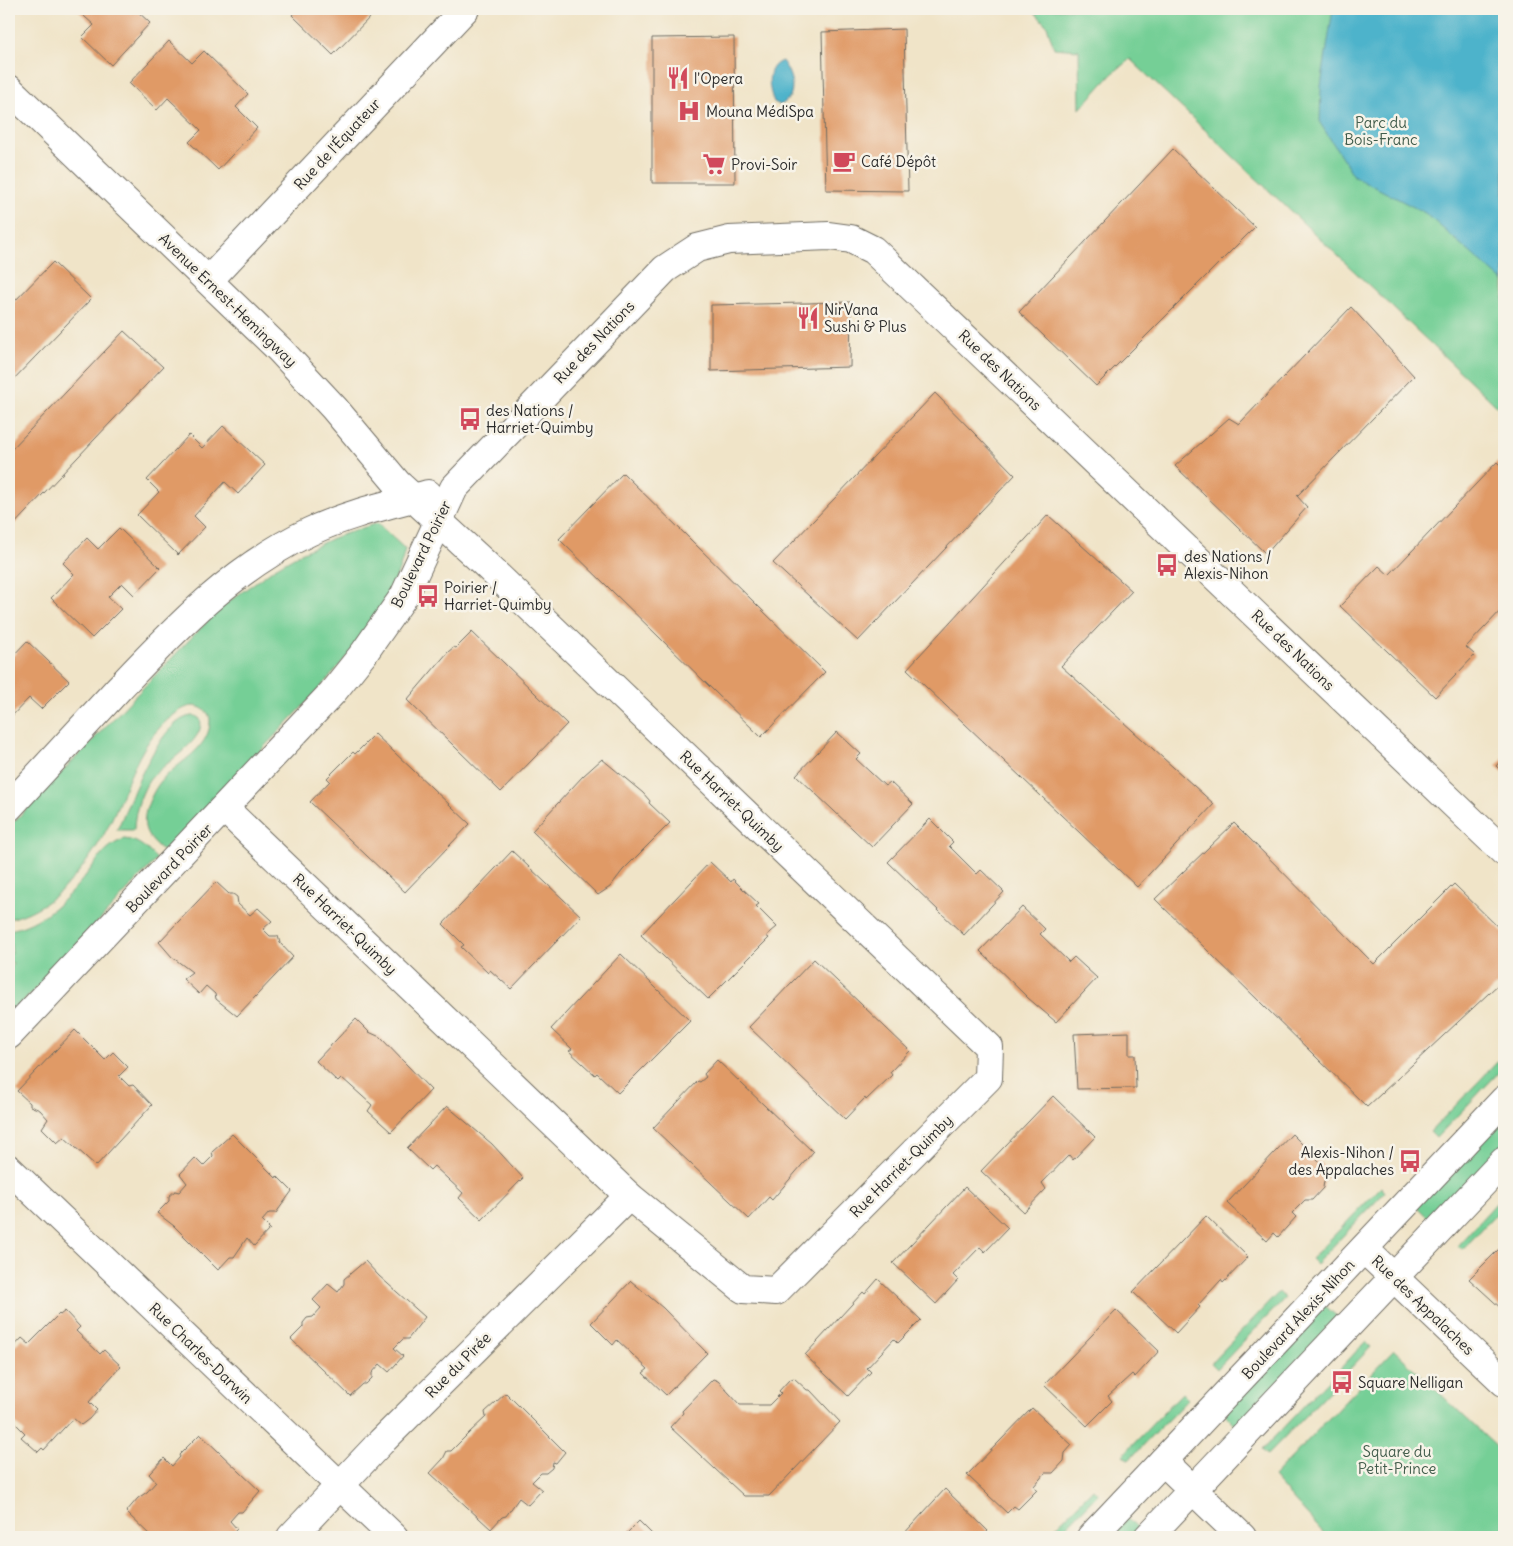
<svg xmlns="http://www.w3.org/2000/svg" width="1513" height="1546" font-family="Delius,sans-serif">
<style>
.green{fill:#74cf96;stroke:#507d60}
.water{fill:#4db3cb;stroke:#3c6f7b}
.building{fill:#e09a66}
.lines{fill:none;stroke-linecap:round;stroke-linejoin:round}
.street-casing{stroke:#706c62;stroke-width:30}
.street{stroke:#fff;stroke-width:28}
.labels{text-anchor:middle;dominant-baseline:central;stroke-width:5;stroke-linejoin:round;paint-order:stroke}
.poi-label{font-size:15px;fill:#2b2b2b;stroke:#f7f3e8;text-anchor:start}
.park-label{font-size:15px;fill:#415c4b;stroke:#f7f3e8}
.street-label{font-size:15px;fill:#2b2b2b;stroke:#f7f3e8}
</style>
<rect width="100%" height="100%" fill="#f7f3e8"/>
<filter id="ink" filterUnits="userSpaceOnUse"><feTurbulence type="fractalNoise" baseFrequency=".02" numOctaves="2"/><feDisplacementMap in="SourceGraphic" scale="10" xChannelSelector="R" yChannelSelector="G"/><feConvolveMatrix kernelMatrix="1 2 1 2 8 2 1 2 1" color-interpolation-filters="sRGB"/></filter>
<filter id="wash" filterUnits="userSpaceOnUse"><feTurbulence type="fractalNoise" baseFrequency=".0096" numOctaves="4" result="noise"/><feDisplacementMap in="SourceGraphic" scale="20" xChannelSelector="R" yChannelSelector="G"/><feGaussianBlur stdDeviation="1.12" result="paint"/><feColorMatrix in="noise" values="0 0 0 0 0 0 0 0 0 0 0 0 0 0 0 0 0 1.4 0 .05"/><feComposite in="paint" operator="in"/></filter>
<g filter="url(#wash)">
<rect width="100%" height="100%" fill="#f0e4c8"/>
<g class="green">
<path d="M 1032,9 L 1504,9 L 1504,413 L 1130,59 L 1112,74 L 1080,109 L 1079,50 L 1054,48 L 1047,26 Z"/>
<path d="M 377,523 L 405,549 C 390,621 313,696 263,748 C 230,782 197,817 164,852 C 148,838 140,829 147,807 C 152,794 158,782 169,773 C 185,759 210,745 210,721 C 210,714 206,710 199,707 C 190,704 182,709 175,714 C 132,745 126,800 99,843 C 78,877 49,910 9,919 L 9,827 L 220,608 L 275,568 L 301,553 L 333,538 Z"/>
<path d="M 196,716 L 200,719 C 208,741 158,766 148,782 C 140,796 134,814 134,830 L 117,830 C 129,804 161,712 196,716 Z"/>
<path d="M 124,839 C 139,840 147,849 157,859 L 9,1017 L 9,972 L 13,963 L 9,961 L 9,954 L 12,953 L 9,930 C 40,925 67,899 86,875 C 98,860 105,846 124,839 Z"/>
<path d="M 1504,1055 L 1504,1067 L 1436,1138 L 1430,1132 Z"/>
<path d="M 1504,1112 L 1504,1150 L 1434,1224 L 1415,1205 Z"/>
<path d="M 1381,1187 L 1385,1192 L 1316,1264 L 1311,1259 Z"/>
<path d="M 1499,1200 L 1504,1206 L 1463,1249 L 1457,1246 Z"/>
<path d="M 1279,1292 L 1285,1298 L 1217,1369 L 1211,1363 Z"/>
<path d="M 1322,1303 L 1342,1321 L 1239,1429 L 1221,1411 Z"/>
<path d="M 1365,1342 L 1371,1347 L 1342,1377 L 1337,1372 Z"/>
<path d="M 1394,1350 L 1504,1454 L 1504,1537 L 1327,1537 L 1273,1477 Z"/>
<path d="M 1330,1378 L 1336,1384 L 1267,1455 L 1262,1450 Z"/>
<path d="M 1182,1393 L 1188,1399 L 1129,1460 L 1123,1455 Z"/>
<path d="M 1093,1489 L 1098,1494 L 1056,1537 L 1046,1537 Z"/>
<path d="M 1123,1513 L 1140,1530 L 1134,1537 L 1100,1537 Z"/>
</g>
<g class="water">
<path d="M 1333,9 L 1504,9 L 1504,282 L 1425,213 L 1354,176 L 1320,123 L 1321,86 Z"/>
<path d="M 782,61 C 792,74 799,97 780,105 L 774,102 C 768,88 765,67 782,61 Z"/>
</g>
<g id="blocks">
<g class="building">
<path d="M 76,9 L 135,9 L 150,23 L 111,65 L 82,37 L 94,25 Z"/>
<path d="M 297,9 L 378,9 L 333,55 L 292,15 Z"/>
<path d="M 904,29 L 908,191 L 826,190 L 822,32 Z"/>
<path d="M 734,37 L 735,183 L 652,183 L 652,38 Z"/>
<path d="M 169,41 L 192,63 L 204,51 L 248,94 L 236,107 L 257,128 L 218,170 L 189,142 L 201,130 L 168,98 L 157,110 L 129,83 Z"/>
<path d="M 1173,149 L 1255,227 L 1096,386 L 1019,312 Z"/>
<path d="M 53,262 L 91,299 L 9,384 L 9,307 Z"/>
<path d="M 851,302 L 850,367 L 711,371 L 711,305 Z"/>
<path d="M 1351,307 L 1414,376 L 1297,496 L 1307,507 L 1266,554 L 1175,466 L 1229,418 L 1239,424 Z"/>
<path d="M 124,331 L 163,367 L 9,530 L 9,452 Z"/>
<path d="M 935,393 L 1015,475 L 858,641 L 773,563 Z"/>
<path d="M 223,426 L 265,465 L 238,494 L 225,482 L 194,516 L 205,527 L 178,555 L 137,515 L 159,492 L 147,480 L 189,435 L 202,448 Z"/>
<path d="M 1497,462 L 1504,469 L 1504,607 L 1466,647 L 1475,655 L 1435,697 L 1340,606 L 1379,566 L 1389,575 Z"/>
<path d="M 623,473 L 825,672 L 761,737 L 559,539 Z"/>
<path d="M 1048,515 L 1132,591 L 1061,666 L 1214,804 L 1137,887 L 907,669 Z"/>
<path d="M 119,528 L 160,568 L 134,595 L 122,583 L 108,597 L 121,609 L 92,638 L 51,598 L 74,574 L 63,563 L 87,538 L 98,549 Z"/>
<path d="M 472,632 L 567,724 L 501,792 L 407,700 L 448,652 L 454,647 L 456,648 Z"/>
<path d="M 27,641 L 69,681 L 41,709 L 29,698 L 9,719 L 9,660 Z"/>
<path d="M 837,732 L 861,754 L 856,759 L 885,786 L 890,782 L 913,804 L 872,847 L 796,775 Z"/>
<path d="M 375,734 L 470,824 L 405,892 L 310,802 L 330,781 L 327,778 L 353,752 L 355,754 Z"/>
<path d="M 1504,757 L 1504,773 L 1496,766 Z"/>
<path d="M 602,759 L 643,793 L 650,801 L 649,803 L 670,823 L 623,870 L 610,887 L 598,895 L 532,831 L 583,776 Z"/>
<path d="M 930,819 L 953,842 L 949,846 L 977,874 L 981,870 L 1004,892 L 964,935 L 888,862 Z"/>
<path d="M 1234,823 L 1374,964 L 1454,884 L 1504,933 L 1504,979 L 1367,1107 L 1155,899 Z"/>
<path d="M 512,851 L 581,916 L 511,989 L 490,970 L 488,973 L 461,947 L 464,945 L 443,924 Z"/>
<path d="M 710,862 L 731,882 L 733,879 L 743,889 L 759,904 L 756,906 L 777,927 L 766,936 L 769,938 L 708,999 L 641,935 Z"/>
<path d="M 216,882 L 229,894 L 233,894 L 237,897 L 238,904 L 250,915 L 258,908 L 272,921 L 263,929 L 270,936 L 278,936 L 280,943 L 293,957 L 237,1016 L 216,999 L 215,994 L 206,986 L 199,994 L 183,979 L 192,972 L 172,957 L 159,942 Z"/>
<path d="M 1022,907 L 1045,929 L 1040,934 L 1069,962 L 1074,957 L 1097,978 L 1056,1022 L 1028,998 L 980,951 Z"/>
<path d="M 621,954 L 690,1021 L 618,1093 L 597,1073 L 595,1075 L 569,1051 L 572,1049 L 551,1029 Z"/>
<path d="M 814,959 L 910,1051 L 890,1072 L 892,1075 L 866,1100 L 865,1098 L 845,1119 L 749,1027 Z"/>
<path d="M 356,1019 L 369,1032 L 380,1037 L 431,1090 L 391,1132 L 368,1111 L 372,1105 L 342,1078 L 338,1082 L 316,1061 Z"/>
<path d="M 75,1030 L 105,1060 L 113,1052 L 128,1067 L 119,1076 L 129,1086 L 133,1085 L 152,1105 L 96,1166 L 64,1137 L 57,1143 L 42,1128 L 48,1119 L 40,1110 L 30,1106 L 30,1103 L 17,1091 Z"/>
<path d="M 1129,1032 L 1129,1055 L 1135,1055 L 1136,1088 L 1077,1089 L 1074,1034 Z"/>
<path d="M 717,1060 L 813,1152 L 772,1200 L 769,1197 L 749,1219 L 653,1128 L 698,1081 L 700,1082 L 706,1077 L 704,1074 Z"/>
<path d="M 1053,1096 L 1095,1137 L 1073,1160 L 1069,1155 L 1042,1183 L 1046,1189 L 1024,1212 L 981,1171 Z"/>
<path d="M 447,1106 L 492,1144 L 523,1178 L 482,1220 L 459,1198 L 463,1193 L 434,1166 L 430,1170 L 407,1148 Z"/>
<path d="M 232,1134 L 276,1178 L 277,1176 L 292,1191 L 276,1213 L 269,1213 L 262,1221 L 270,1229 L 254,1246 L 247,1238 L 234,1257 L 230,1257 L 218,1270 L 174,1226 L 157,1213 L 169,1201 L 169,1196 L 175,1191 L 179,1192 L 187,1183 L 180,1174 L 195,1158 L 203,1166 L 213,1156 L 212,1152 Z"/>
<path d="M 1292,1134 L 1331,1173 L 1324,1181 L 1323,1188 L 1312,1200 L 1305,1200 L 1292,1213 L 1296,1217 L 1278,1237 L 1274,1233 L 1267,1241 L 1227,1203 Z"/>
<path d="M 965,1187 L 1008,1228 L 985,1252 L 980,1247 L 953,1275 L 958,1280 L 936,1304 L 893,1263 Z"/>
<path d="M 1206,1216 L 1248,1257 L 1223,1283 L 1221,1280 L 1198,1305 L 1200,1307 L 1176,1333 L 1133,1292 Z"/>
<path d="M 1504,1244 L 1504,1311 L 1469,1279 Z"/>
<path d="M 365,1261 L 379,1276 L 425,1317 L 408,1339 L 403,1339 L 394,1348 L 403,1356 L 389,1372 L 380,1364 L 372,1373 L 372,1378 L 366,1384 L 363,1384 L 350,1396 L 291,1339 L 303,1327 L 303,1323 L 307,1318 L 313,1317 L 321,1308 L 313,1300 L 328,1284 L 338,1292 L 344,1284 L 344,1279 Z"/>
<path d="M 878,1279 L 921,1320 L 898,1343 L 894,1339 L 867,1368 L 871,1372 L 848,1396 L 805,1355 L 863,1292 L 865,1294 Z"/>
<path d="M 631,1281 L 663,1308 L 707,1353 L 666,1395 L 643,1373 L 648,1369 L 617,1340 L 613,1345 L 591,1323 Z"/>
<path d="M 1116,1310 L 1159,1351 L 1135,1377 L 1132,1374 L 1108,1396 L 1112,1401 L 1087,1426 L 1044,1385 Z"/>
<path d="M 65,1311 L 80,1327 L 76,1331 L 100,1354 L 104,1350 L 121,1366 L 89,1402 L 97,1410 L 89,1419 L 81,1425 L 73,1418 L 44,1450 L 42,1448 L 38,1452 L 21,1437 L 25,1433 L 9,1417 L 9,1366 L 13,1362 L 9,1358 L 9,1352 L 22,1338 L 29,1344 L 59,1314 L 60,1315 Z"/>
<path d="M 794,1378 L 807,1390 L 810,1390 L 840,1422 L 769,1496 L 744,1496 L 670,1427 L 683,1413 L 682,1411 L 713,1379 L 718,1381 L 740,1405 L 769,1405 L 781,1393 L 779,1391 L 789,1380 Z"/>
<path d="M 506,1393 L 565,1452 L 556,1463 L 553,1462 L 552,1468 L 546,1473 L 541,1473 L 532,1482 L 542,1490 L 528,1505 L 519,1498 L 506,1516 L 502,1517 L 491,1529 L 430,1473 L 443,1459 L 447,1451 L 451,1451 L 469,1433 L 486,1417 L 485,1412 Z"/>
<path d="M 1032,1408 L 1072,1445 L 1065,1453 L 1064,1461 L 1053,1473 L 1045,1473 L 1034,1486 L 1037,1490 L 1018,1509 L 1014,1506 L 1007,1513 L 967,1475 Z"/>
<path d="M 200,1434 L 260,1491 L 242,1512 L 238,1512 L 230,1521 L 237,1529 L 229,1537 L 152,1537 L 126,1512 L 138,1498 L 147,1492 L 156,1482 L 149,1474 L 164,1458 L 172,1466 L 180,1457 L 179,1455 Z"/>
<path d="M 945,1489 L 988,1531 L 982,1537 L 901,1537 Z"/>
<path d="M 639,1521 L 655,1537 L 623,1537 Z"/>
</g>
</g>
</g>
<g filter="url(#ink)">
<use href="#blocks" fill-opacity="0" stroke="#706c62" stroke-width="1"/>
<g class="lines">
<defs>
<g id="street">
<path d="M 9,89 L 280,350 L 334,408 L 397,483 L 484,563 L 989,1047 L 988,1078 L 776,1291 L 743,1289 L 629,1196 L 225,809"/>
<path d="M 209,280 L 465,9"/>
<path d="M 9,807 C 46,767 83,727 120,687 C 177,627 233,568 309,532 C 347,514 388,505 428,494"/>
<path d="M 9,1035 L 332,693 L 364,653 L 404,596 L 454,488 L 665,269 L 697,248 L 729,240 L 829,236 L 851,239 L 873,250 L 1504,852"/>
<path d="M 9,1169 L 394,1537"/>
<path d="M 1364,1249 L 1504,1382"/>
<path d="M 1163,1461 L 1242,1537"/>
<path d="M 291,1537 L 381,1442 L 629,1196"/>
<path d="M 1091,1537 L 1504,1100"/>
<path d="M 1148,1537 L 1504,1161"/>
</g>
</defs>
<use href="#street" class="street-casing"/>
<use href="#street" class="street"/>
</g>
</g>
<defs>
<symbol id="restaurant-bare" viewBox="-9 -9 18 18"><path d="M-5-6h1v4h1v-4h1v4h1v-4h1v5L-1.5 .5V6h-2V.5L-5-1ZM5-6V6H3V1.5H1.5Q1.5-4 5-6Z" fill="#d1495b" stroke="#f7f3e8" stroke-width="2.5" paint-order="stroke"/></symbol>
<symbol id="hospital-bare" viewBox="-9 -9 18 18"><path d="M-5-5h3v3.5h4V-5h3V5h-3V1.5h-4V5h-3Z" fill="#d1495b" stroke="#f7f3e8" stroke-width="2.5" paint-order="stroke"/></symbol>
<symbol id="cafe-bare" viewBox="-9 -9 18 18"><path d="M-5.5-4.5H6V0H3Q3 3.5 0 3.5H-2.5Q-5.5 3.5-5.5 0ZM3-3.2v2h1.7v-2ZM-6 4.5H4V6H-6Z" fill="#d1495b" stroke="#f7f3e8" stroke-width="2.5" paint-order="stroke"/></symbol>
<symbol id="supermarket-bare" viewBox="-9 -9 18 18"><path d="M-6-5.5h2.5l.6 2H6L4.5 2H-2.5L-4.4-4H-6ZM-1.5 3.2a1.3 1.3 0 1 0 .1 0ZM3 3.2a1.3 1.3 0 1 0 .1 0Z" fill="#d1495b" stroke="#f7f3e8" stroke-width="2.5" paint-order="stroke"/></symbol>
<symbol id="bus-bare" viewBox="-9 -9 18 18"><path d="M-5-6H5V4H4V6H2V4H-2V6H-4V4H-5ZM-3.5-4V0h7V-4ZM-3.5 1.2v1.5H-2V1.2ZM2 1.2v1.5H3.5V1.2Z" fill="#d1495b" stroke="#f7f3e8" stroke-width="2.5" paint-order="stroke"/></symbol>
</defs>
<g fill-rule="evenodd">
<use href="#restaurant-bare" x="662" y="62" width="32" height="32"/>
<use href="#hospital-bare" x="673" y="95" width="32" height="32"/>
<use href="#cafe-bare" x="828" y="145" width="32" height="32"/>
<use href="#supermarket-bare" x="698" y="148" width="32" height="32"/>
<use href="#restaurant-bare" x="792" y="302" width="32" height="32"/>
<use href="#bus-bare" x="454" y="403" width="32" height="32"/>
<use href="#bus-bare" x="1151" y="549" width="32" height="32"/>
<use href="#bus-bare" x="412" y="580" width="32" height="32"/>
<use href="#bus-bare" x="1394" y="1145" width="32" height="32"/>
<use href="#bus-bare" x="1326" y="1366" width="32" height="32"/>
</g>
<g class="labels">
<g class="poi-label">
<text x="694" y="78">l'Opera</text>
<text x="706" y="111">Mouna MédiSpa</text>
<text x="861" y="161">Café Dépôt</text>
<text x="731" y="164">Provi-Soir</text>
<text x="824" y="309">NirVana<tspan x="824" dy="17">Sushi &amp; Plus</tspan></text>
<text x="486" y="410">des Nations /<tspan x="486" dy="17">Harriet-Quimby</tspan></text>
<text x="1184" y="556">des Nations /<tspan x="1184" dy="17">Alexis-Nihon</tspan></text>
<text x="444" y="587">Poirier /<tspan x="444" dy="17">Harriet-Quimby</tspan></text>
<text x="1394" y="1152" text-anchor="end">Alexis-Nihon /<tspan x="1394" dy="17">des Appalaches</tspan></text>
<text x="1358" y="1382">Square Nelligan</text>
</g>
<g class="park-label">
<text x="1381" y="122">Parc du<tspan x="1381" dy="17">Bois-Franc</tspan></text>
<text x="1397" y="1451">Square du<tspan x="1397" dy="17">Petit-Prince</tspan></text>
</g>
<g class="street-label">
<text transform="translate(337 144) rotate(-47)">Rue de l'Équateur</text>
<text transform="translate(228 300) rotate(44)">Avenue Ernest-Hemingway</text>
<text transform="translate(594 342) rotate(-46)">Rue des Nations</text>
<text transform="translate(1000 370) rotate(44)">Rue des Nations</text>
<text transform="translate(421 554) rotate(-64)">Boulevard Poirier</text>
<text transform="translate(1293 650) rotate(44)">Rue des Nations</text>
<text transform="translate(732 801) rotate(44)">Rue Harriet-Quimby</text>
<text transform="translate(169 868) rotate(-46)">Boulevard Poirier</text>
<text transform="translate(345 924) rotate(44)">Rue Harriet-Quimby</text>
<text transform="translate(901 1166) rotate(-45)">Rue Harriet-Quimby</text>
<text transform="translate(1423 1305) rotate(44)">Rue des Appalaches</text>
<text transform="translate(1298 1319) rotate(-47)">Boulevard Alexis-Nihon</text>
<text transform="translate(201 1353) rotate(44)">Rue Charles-Darwin</text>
<text transform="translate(458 1365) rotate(-45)">Rue du Pirée</text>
</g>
</g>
<rect width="1513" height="1546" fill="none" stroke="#f7f3e8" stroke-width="30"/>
</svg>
